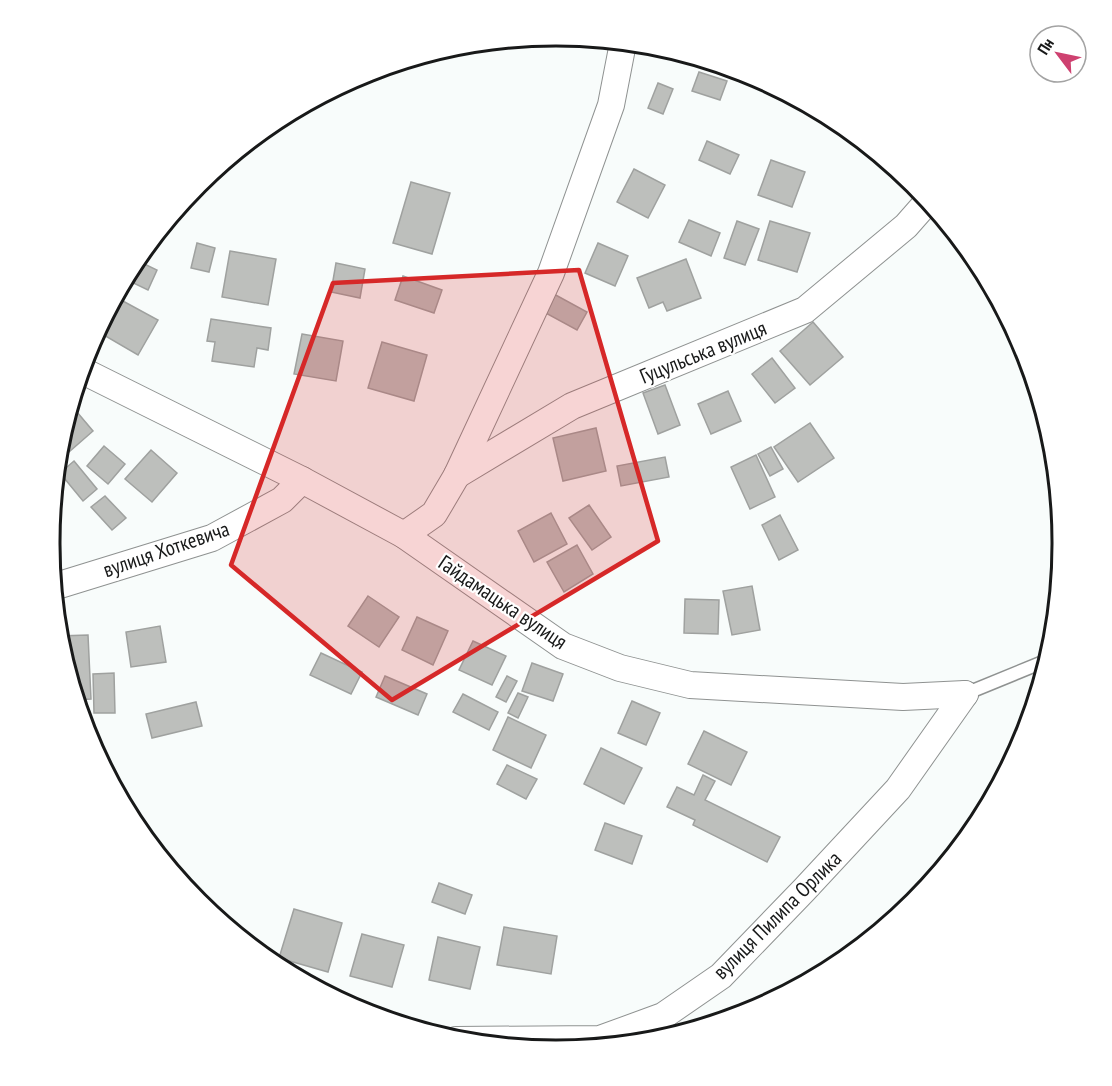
<svg xmlns="http://www.w3.org/2000/svg" width="1112" height="1086" font-family="'PT Sans Narrow',sans-serif">
<style>
.building{fill:#bdbfbc;stroke:#9fa19f;stroke-width:1.5}
.lines{fill:none;stroke-linecap:round;stroke-linejoin:round}
.service-casing{stroke:#8f9291;stroke-width:15}
.minor-casing{stroke:#8f9291;stroke-width:28}
.service{stroke:#fff;stroke-width:12}
.minor{stroke:#fff;stroke-width:26}
.marked{fill:#d62828;fill-opacity:0.2;stroke:#d62828;stroke-width:4.5;stroke-linejoin:round}
.labels{text-anchor:middle;dominant-baseline:central;stroke-width:4.5;stroke-linejoin:round;paint-order:stroke}
.street-label{font-size:21px;fill:#181919;stroke:#fff}
.rim{fill:none;stroke:#181919;stroke-width:3}
</style>
<rect width="100%" height="100%" fill="#f8fcfb"/>
<g class="building">
<path d="M 660,47 L 725,67 L 723,71 L 659,51 Z"/>
<path d="M 699,72 L 727,81 L 720,100 L 692,91 Z"/>
<path d="M 658,83 L 673,89 L 663,114 L 648,108 Z"/>
<path d="M 707,141 L 739,155 L 730,174 L 699,160 Z"/>
<path d="M 771,160 L 805,172 L 792,207 L 758,195 Z"/>
<path d="M 634,169 L 665,185 L 648,218 L 617,202 Z"/>
<path d="M 411,182 L 450,193 L 432,254 L 393,243 Z"/>
<path d="M 689,220 L 720,233 L 711,256 L 679,242 Z"/>
<path d="M 737,221 L 759,229 L 745,265 L 724,258 Z"/>
<path d="M 770,221 L 810,233 L 797,272 L 758,260 Z"/>
<path d="M 197,243 L 215,248 L 209,272 L 191,268 Z"/>
<path d="M 598,243 L 628,256 L 615,286 L 585,273 Z"/>
<path d="M 230,251 L 276,259 L 268,305 L 222,297 Z"/>
<path d="M 686,259 L 701,298 L 667,311 L 663,302 L 649,308 L 637,278 Z"/>
<path d="M 136,260 L 157,270 L 148,290 L 125,279 Z"/>
<path d="M 336,263 L 365,269 L 360,298 L 331,292 Z"/>
<path d="M 403,276 L 442,290 L 434,313 L 395,300 Z"/>
<path d="M 552,293 L 587,312 L 577,330 L 542,311 Z"/>
<path d="M 121,300 L 158,320 L 138,355 L 102,334 Z"/>
<path d="M 211,319 L 271,328 L 268,350 L 257,348 L 254,367 L 212,361 L 215,342 L 207,341 Z"/>
<path d="M 813,322 L 843,357 L 810,385 L 780,351 Z"/>
<path d="M 302,334 L 343,341 L 336,381 L 294,374 Z"/>
<path d="M 382,342 L 427,355 L 414,401 L 368,388 Z"/>
<path d="M 772,358 L 795,388 L 775,403 L 752,374 Z"/>
<path d="M 665,385 L 680,425 L 658,434 L 643,393 Z"/>
<path d="M 728,391 L 741,421 L 711,434 L 698,404 Z"/>
<path d="M 71,405 L 93,431 L 69,452 L 60,441 Z"/>
<path d="M 810,423 L 834,458 L 798,482 L 774,447 Z"/>
<path d="M 596,428 L 606,471 L 563,481 L 553,438 Z"/>
<path d="M 104,446 L 125,464 L 108,484 L 87,466 Z"/>
<path d="M 771,447 L 783,469 L 770,476 L 758,454 Z"/>
<path d="M 151,450 L 177,473 L 152,502 L 125,479 Z"/>
<path d="M 756,455 L 775,497 L 750,509 L 731,467 Z"/>
<path d="M 665,457 L 669,477 L 621,486 L 617,466 Z"/>
<path d="M 74,461 L 97,489 L 83,501 L 60,473 Z"/>
<path d="M 105,496 L 126,518 L 112,530 L 91,507 Z"/>
<path d="M 589,505 L 611,537 L 592,550 L 569,518 Z"/>
<path d="M 551,513 L 567,544 L 534,562 L 518,531 Z"/>
<path d="M 780,515 L 798,550 L 779,560 L 762,525 Z"/>
<path d="M 577,545 L 593,574 L 564,592 L 547,562 Z"/>
<path d="M 752,586 L 760,630 L 732,635 L 723,591 Z"/>
<path d="M 368,596 L 399,617 L 379,647 L 348,626 Z"/>
<path d="M 685,599 L 719,600 L 718,634 L 684,633 Z"/>
<path d="M 417,617 L 448,631 L 433,665 L 402,650 Z"/>
<path d="M 160,626 L 166,662 L 131,667 L 126,632 Z"/>
<path d="M 88,635 L 91,699 L 76,700 L 58,636 Z"/>
<path d="M 473,641 L 506,656 L 492,685 L 459,670 Z"/>
<path d="M 321,653 L 362,672 L 351,694 L 310,675 Z"/>
<path d="M 532,663 L 563,674 L 553,701 L 522,691 Z"/>
<path d="M 114,673 L 115,713 L 94,713 L 93,674 Z"/>
<path d="M 385,676 L 427,694 L 418,715 L 376,697 Z"/>
<path d="M 507,676 L 517,681 L 506,702 L 496,697 Z"/>
<path d="M 518,693 L 528,697 L 518,718 L 508,713 Z"/>
<path d="M 463,694 L 498,712 L 489,730 L 453,712 Z"/>
<path d="M 632,701 L 660,713 L 646,745 L 618,733 Z"/>
<path d="M 196,702 L 202,726 L 152,738 L 146,714 Z"/>
<path d="M 508,717 L 546,735 L 531,768 L 493,750 Z"/>
<path d="M 704,731 L 747,752 L 731,785 L 688,764 Z"/>
<path d="M 601,748 L 642,768 L 624,804 L 584,784 Z"/>
<path d="M 507,765 L 537,779 L 526,799 L 497,784 Z"/>
<path d="M 703,775 L 715,781 L 705,800 L 780,837 L 767,862 L 693,825 L 695,820 L 667,807 L 677,787 L 694,795 Z"/>
<path d="M 605,823 L 642,836 L 632,864 L 595,850 Z"/>
<path d="M 439,883 L 472,895 L 465,914 L 432,902 Z"/>
<path d="M 294,909 L 342,923 L 328,972 L 279,958 Z"/>
<path d="M 504,927 L 557,936 L 551,974 L 497,965 Z"/>
<path d="M 362,934 L 404,945 L 392,987 L 350,976 Z"/>
<path d="M 438,937 L 480,947 L 470,989 L 429,980 Z"/>
</g>
<g class="lines">
<defs>
<path id="service" d="M 965,694 L 1048,660"/>
<g id="minor">
<path d="M 81,370 L 302,480 L 404,535 L 563,646 L 620,668 L 690,685 L 903,697 L 965,694"/>
<path d="M 457,475 L 572,406 L 805,310 L 906,226 L 928,201"/>
<path d="M 404,535 L 434,514 L 457,475 L 551,273 L 611,105 L 623,43"/>
<path d="M 53,587 L 212,538 L 282,500 L 302,480"/>
<path d="M 456,1040 L 600,1039 L 663,1016 L 721,976 L 804,890 L 898,789 L 965,694"/>
</g>
</defs>
<use href="#service" class="service-casing"/>
<use href="#minor" class="minor-casing"/>
<use href="#service" class="service"/>
<use href="#minor" class="minor"/>
</g>
<path class="marked" d="M 579,270 L 658,541 L 392,700 L 231,565 L 333,283 Z"/>
<g class="labels">
<g class="street-label">
<text transform="translate(703 352) rotate(-22)">Гуцульська вулиця</text>
<text transform="translate(166 549) rotate(-19)">вулиця Хоткевича</text>
<text transform="translate(503 602) rotate(34)">Гайдамацька вулиця</text>
<text transform="translate(777 915) rotate(-45)">вулиця Пилипа Орлика</text>
</g>
</g>
<path d="M0 0H1112V1086H0ZM556 46H556A496 496 0 0 1 1052 542V544A496 496 0 0 1 556 1040H556A496 496 0 0 1 60 544V542A496 496 0 0 1 556 46Z" fill="#fff" fill-rule="evenodd"/>
<path class="rim" d="M556 46H556A496 496 0 0 1 1052 542V544A496 496 0 0 1 556 1040H556A496 496 0 0 1 60 544V542A496 496 0 0 1 556 46Z"/>
<g transform="translate(1058 54) rotate(302)"><circle r="28" fill="#ffffff" stroke="#a3a3a3" stroke-width="1.5"/>
<path d="M0-4.5L10 22L0 15L-10 22Z" fill="#ce4170"/>
<text y="-9" font-size="16" font-weight="bold" text-anchor="middle" fill="#181919">Пн</text>
</g>
</svg>
